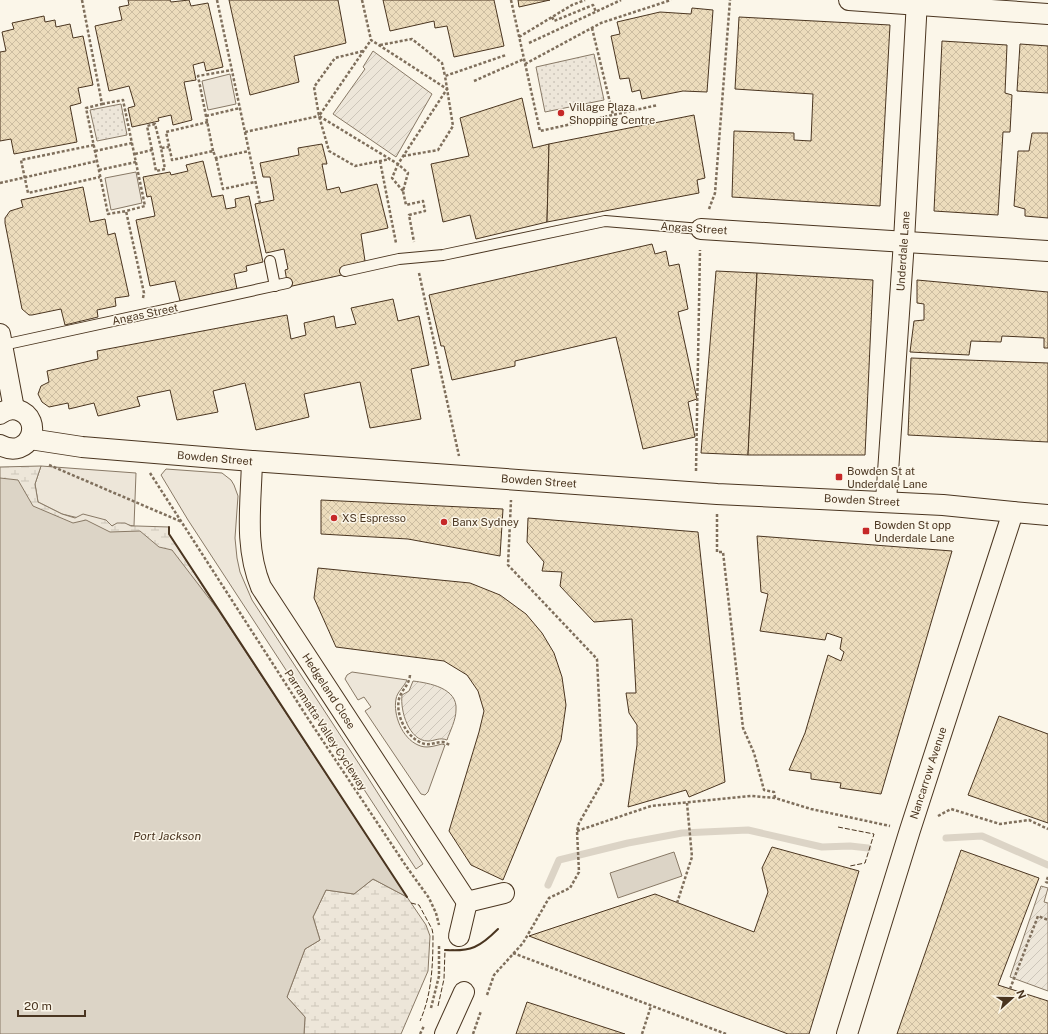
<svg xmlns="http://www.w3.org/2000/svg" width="1048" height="1034" font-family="'Public Sans',sans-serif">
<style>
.grass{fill:#ede6d9;stroke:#887966}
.wetland{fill:url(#wetland-marsh);stroke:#887966}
.park{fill:url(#park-dots);stroke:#887966}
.garden{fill:url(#garden-furrows);stroke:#887966}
.water{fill:#dcd4c6;stroke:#887966}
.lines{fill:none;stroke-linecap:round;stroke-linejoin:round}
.stream{stroke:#dcd4c6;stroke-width:7}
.building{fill:url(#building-cross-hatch);stroke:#4a3520}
.service-casing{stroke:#4a3520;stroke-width:12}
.minor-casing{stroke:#4a3520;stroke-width:22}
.path{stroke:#7f6f5c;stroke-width:2.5;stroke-dasharray:3 2;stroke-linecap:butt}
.service{stroke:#fbf6e9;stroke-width:10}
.minor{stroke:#fbf6e9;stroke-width:20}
.fence{stroke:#4a3520;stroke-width:1;stroke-dasharray:5 2;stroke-linecap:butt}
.wall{stroke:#4a3520;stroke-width:2}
.poi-dot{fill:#c62828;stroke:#fbf6e9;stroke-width:1.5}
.labels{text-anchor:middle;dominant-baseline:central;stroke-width:3;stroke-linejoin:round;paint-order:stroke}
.poi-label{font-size:11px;fill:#4a3520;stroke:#fbf6e9;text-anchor:start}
.street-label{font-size:11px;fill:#4a3520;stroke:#fbf6e9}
.water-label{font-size:12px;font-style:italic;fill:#4a3520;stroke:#fbf6e9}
</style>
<defs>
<pattern id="wetland-marsh" width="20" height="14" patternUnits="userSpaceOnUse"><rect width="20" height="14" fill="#ede6d9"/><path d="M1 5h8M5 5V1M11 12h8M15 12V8" fill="none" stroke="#cdc6ba"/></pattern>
<pattern id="park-dots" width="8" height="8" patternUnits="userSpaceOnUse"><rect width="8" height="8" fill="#ede6d9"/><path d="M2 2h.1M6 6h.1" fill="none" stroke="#cdc6ba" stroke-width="1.8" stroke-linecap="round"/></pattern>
<pattern id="garden-furrows" width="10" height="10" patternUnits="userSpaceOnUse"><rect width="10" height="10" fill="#ede6d9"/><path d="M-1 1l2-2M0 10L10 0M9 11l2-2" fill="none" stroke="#cdc6ba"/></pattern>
<pattern id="building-cross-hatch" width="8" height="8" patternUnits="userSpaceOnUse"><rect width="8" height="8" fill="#ecdcbc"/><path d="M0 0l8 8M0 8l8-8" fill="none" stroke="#ccbda1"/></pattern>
</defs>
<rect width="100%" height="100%" fill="#fbf6e9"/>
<g class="grass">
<path d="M 230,74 L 236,104 L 208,110 L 202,81 Z"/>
<path d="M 136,172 L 142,203 L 111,210 L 105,178 Z"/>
<path d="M 41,466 L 136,473 L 134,526 C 125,525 121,521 112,526 L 62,514 L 38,502 L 35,484 Z"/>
<path d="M 166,469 L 222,473 L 231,480 L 234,485 L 238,496 L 235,538 L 237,558 L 240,572 L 252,600 L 365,773 L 423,864 L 416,869 L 188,520 L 161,475 Z"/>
<path d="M 352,672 L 407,680 C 404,687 397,692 396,699 C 393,715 402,738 418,745 C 426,749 434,746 442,744 L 445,745 L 428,792 L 425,795 L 421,794 L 365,711 L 371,707 L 364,697 L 358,700 L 345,679 L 347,675 Z"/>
</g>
<g class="wetland">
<path d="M 41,466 L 35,484 L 38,502 L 62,514 L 75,518 L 83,514 L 106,520 L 112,526 L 117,523 L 125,523 L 131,526 L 137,526 L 169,527 L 169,534 L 218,610 L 0,527 L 0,467 Z"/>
<path d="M 373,879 L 407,897 L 426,925 L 430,936 L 428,971 L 401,1034 L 304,1034 L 305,1017 L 287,997 L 305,949 L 320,940 L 313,917 L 326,890 L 354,894 Z"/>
</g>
<g class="park">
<path d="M 594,54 L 604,100 L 545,112 L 536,67 Z"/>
<path d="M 121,104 L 127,135 L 97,141 L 90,110 Z"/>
</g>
<g class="garden">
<path d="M 373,51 L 432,94 L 396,157 L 333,114 L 365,69 L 363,67 Z"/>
<path d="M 413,681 C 429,683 458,688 456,710 C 456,720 450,731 447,740 C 439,737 435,741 428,741 C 409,741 400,711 402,695 L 409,691 Z"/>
<path d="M 1041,886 L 1048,888 L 1044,902 L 1048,903 L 1048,991 L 1010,977 Z"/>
</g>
<g class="water">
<path d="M 0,478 L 18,480 L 33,506 L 73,523 L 86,520 L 110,532 L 140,531 L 159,547 L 172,550 L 218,610 L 407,897 L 373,879 L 354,894 L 326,890 L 313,917 L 320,940 L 305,949 L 287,997 L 305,1017 L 304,1034 L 0,1034 Z"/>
<path d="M 674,852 L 682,876 L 618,898 L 610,873 Z"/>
</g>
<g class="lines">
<g class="stream">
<path d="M 946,838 L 982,836 L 1048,865"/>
<path d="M 548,885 L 559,860 L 628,843 L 682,833 L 748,830 L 822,847 L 850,846 L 868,848"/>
</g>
</g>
<g class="building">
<path d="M 128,0 L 170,0 L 171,2 L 189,0 L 191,6 L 208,3 L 223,67 L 206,71 L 204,62 L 193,65 L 196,80 L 184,82 L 192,120 L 173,125 L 171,115 L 158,118 L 159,121 L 132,127 L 128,108 L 135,106 L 129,86 L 109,91 L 95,26 L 122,20 L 119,7 L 129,5 Z"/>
<path d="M 229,0 L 338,0 L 346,43 L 294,56 L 299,82 L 250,95 Z"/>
<path d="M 383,0 L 494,0 L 504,46 L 454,57 L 447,26 L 435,28 L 434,21 L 390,31 Z"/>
<path d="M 518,0 L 550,0 L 519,7 Z"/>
<path d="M 692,8 L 713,10 L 707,92 L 683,91 L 642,99 L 640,90 L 632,92 L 629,78 L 620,79 L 611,36 L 620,34 L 617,22 L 660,12 L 691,14 Z"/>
<path d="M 44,16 L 45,22 L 55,20 L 56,27 L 70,24 L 73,38 L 83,36 L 93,85 L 78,88 L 81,103 L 70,106 L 77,142 L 14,154 L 11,139 L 0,141 L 0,52 L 6,51 L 2,32 L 14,29 L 12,23 Z"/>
<path d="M 739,17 L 890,25 L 880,206 L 732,197 L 734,131 L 794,133 L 794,140 L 811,141 L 813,94 L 735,89 Z"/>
<path d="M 942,41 L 1007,45 L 1005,93 L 1012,95 L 1010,132 L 1003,132 L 998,215 L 934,211 Z"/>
<path d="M 1020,44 L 1048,46 L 1048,93 L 1017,91 Z"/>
<path d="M 522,98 L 533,148 L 549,144 L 547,222 L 476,239 L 470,215 L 443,222 L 431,164 L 469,156 L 460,118 Z"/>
<path d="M 694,115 L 705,178 L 697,180 L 699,193 L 547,222 L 549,144 Z"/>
<path d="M 1032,133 L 1048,133 L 1048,218 L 1025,216 L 1025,209 L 1014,206 L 1018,151 L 1029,151 Z"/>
<path d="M 322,144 L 327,164 L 322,164 L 327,190 L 339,187 L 341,193 L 377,184 L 388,228 L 361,234 L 365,261 L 346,274 L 288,287 L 285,270 L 288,269 L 284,249 L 266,253 L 255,204 L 274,200 L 270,177 L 263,177 L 260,163 L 299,155 L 298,148 Z"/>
<path d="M 203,161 L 212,197 L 223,195 L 226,209 L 236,207 L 235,199 L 249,196 L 263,262 L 246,266 L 247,271 L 234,274 L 237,289 L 180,301 L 175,281 L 150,286 L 136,220 L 155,216 L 151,196 L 147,197 L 143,177 L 170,172 L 171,175 L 188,171 L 186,165 Z"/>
<path d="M 83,187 L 90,222 L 105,219 L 108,235 L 115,233 L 129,296 L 115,298 L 116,306 L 97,310 L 98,317 L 65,325 L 61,309 L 32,315 L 29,315 L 22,309 L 5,223 L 5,218 L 10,211 L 23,207 L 21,200 Z"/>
<path d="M 652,244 L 655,254 L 666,251 L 669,266 L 679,264 L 688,309 L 678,312 L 697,399 L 688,402 L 695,437 L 643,449 L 616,337 L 515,361 L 515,366 L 452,380 L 444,346 L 441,346 L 429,295 Z"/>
<path d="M 716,271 L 757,273 L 748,455 L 701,453 Z"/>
<path d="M 757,273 L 873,280 L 865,455 L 748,455 Z"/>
<path d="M 917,280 L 1048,292 L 1048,348 L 1044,348 L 1044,338 L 1002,336 L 1001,342 L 971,341 L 969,355 L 910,352 L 914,321 L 924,320 L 924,304 L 917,303 Z"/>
<path d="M 393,299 L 398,321 L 419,316 L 429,365 L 411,369 L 421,419 L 370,428 L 360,382 L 304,394 L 309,417 L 256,430 L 245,383 L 213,391 L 218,412 L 177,420 L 170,390 L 137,397 L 140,406 L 98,416 L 94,403 L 69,409 L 68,403 L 49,407 L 42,402 L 38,394 L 41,386 L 49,382 L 47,371 L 98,359 L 97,351 L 287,315 L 291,339 L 306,335 L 304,323 L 334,316 L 336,328 L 356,324 L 351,308 Z"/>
<path d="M 911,358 L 1048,363 L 1048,442 L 908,435 Z"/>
<path d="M 321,500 L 503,509 L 500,556 L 408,539 L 321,534 Z"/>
<path d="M 528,518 L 698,532 L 725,782 L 689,797 L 686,790 L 628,807 L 637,745 L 637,725 L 629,713 L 626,693 L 636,693 L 632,619 L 594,622 L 560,586 L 562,572 L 542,571 L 544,562 L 527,542 Z"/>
<path d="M 757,536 L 952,551 L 881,794 L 840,788 L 841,783 L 811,779 L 811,773 L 789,770 L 805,733 L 828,655 L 841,661 L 844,652 L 840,649 L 842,638 L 827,633 L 825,640 L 760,631 L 768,594 L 761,592 Z"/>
<path d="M 318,568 L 470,583 L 500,595 L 526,614 L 542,633 L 554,653 L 562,677 L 566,705 L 561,740 L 503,880 L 471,865 L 449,831 L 479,732 L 484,711 L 478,691 L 467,675 L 444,661 L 336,647 L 314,598 Z"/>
<path d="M 999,716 L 1048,734 L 1048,823 L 968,795 Z"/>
<path d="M 772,847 L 859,871 L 809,1034 L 788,1034 L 529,936 L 655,894 L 754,932 L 768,892 L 762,868 Z"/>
<path d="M 961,850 L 1039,878 L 998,985 L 1048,1001 L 1048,1034 L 897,1034 Z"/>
<path d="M 527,1002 L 625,1034 L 516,1034 Z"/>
</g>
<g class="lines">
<defs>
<g id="service">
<path d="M 270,261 L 275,286"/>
<path d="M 345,271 L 399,259 L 443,255 L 605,221 L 701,229"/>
<path d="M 3,345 L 287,283"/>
</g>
<g id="minor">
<path d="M 849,0 L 1048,14"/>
<path d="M 701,229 L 1048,251"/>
<path d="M 0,334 L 14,409"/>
<path d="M 0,414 C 5,410 12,408 18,410 C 45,419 30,461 0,445"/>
<path d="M 30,439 L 82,447 L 252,461 L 717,494 L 943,505 L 1013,512 L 1048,515"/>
<path d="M 252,461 C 251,504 244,546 261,587 L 467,902 L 504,893"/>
<path d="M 886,501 L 904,241 L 917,0"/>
<path d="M 459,936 L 467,902"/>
<path d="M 445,1034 L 464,992"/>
<path d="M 847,1034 L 910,830 L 1013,512"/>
</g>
</defs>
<use href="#service" class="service-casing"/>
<use href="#minor" class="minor-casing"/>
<g class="path">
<path d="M 82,0 L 102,104 L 86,108 L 108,214 L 126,211 L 144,293 L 143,298"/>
<path d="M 217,0 L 260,203"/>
<path d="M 362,0 L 371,40 L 447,89 L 398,164 L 319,116 L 371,40"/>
<path d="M 511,0 L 540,131 L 658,105"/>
<path d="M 552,17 L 554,21 L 593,5 L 596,12"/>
<path d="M 592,28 L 613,115"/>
<path d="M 519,37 L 572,5 L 585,0"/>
<path d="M 529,43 L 621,0"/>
<path d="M 380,45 L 412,39 L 442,63 L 445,76"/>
<path d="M 363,51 L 335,58 L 314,87 L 319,116 L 329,151 L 355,166 L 390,159"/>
<path d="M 525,64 L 601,23 L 671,0"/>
<path d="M 474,81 L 524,59"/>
<path d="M 102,104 L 123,100 L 145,206 L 126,211"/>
<path d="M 206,116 L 240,108"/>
<path d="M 208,122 L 166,132 L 172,160 L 213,151 L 216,158 L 249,151"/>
<path d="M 245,132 L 319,116"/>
<path d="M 94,145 L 21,160 L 28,193 L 100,177"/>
<path d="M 152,150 L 147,126 L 155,124 L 161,148"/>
<path d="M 95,151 L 132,143"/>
<path d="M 213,151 L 198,76 L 232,70"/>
<path d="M 135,154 L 152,150 L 156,171 L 165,169 L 161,148 L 169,147"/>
<path d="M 403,156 L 438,150 L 453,126 L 445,76 L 506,55"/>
<path d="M 216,158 L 223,189 L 255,182"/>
<path d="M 380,161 L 396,243"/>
<path d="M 99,170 L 136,162"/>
<path d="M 0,183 L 97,161"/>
<path d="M 403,191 L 392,178 L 398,164 L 408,173 L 403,191 L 406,205 L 423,201 L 425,211 L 409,215 L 414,242"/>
<path d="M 709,209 L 715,193 L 730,0"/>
<path d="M 419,273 L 459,456"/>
<path d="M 49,465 L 182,522"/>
<path d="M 696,471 L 700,250"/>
<path d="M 150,473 L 309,720 L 406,866 L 429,898 L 436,913 L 439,925"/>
<path d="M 717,514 L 717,552 L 723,552 L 743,728 L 754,753 L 764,790 L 774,792 L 775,798"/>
<path d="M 410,675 C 409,686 401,690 399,699 C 395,716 408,740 425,744 C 431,745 436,742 443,742 L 450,745"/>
<path d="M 938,816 L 951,809 L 1000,824 L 1029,820 L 1048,829"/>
<path d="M 577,831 L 651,806 L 751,796 L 775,798 L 811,809 L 890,826"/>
<path d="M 1048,877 L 1046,882 L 1048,883"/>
<path d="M 677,903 L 692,857 L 687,803"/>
<path d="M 513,953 L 726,1034"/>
<path d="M 1010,989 L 1038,916 L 1048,920"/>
<path d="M 487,995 L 494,975 L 523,943 L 549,898 L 570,888 L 579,872 L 577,831 L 579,823 L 603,781 L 597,659 L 508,565 L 511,500"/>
<path d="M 431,1008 L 439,976 L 439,944"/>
<path d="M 420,1034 L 424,1026"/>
<path d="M 473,1034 L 481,1011"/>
<path d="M 642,1034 L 651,1006"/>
</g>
<use href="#service" class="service"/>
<use href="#minor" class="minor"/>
<g class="fence">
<path d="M 838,827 L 874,834 L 865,863 L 850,866"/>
<path d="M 411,903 L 419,905 L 432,929 L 433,934 C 433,964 432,994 420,1021"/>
<path d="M 438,1006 L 444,979 L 445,950 L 454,950"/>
</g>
<g class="wall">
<path d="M 169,527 L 169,534 L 407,897"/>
<path d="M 445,950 C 471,952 480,947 498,929"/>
</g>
</g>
<g class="poi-dot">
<circle cx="561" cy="113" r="4"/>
<rect x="835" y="473" width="8" height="8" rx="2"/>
<circle cx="334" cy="518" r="4"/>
<circle cx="444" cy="522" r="4"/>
<rect x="862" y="527" width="8" height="8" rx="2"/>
</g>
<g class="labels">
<g class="poi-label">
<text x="569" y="107">Village Plaza<tspan x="569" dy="13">Shopping Centre</tspan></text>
<text x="847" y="471">Bowden St at<tspan x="847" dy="13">Underdale Lane</tspan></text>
<text x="342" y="518">XS Espresso</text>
<text x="452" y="522">Banx Sydney</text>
<text x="874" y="525">Bowden St opp<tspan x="874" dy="13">Underdale Lane</tspan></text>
</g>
<g class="street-label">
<text transform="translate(694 228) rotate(4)">Angas Street</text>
<text transform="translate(903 251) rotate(-86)">Underdale Lane</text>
<text transform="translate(145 314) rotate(-12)">Angas Street</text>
<text transform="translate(215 458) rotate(5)">Bowden Street</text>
<text transform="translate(539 481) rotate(4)">Bowden Street</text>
<text transform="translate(862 500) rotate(3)">Bowden Street</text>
<text transform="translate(329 691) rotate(57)">Hedgeland Close</text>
<text transform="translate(326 730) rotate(57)">Parramatta Valley Cycleway</text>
<text transform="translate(928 773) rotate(-72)">Nancarrow Avenue</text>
</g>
<g class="water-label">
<text x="167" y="836">Port Jackson</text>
</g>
</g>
<g transform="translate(1012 998) rotate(69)" stroke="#fbf6e9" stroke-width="3" paint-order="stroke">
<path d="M0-3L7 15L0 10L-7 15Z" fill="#4a3520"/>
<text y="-6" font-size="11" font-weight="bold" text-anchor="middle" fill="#4a3520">N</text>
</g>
<path d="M18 1010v6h67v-6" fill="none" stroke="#4a3520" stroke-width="2"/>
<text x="24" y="1010" font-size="12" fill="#4a3520" stroke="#fbf6e9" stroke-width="3" paint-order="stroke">20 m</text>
</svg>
